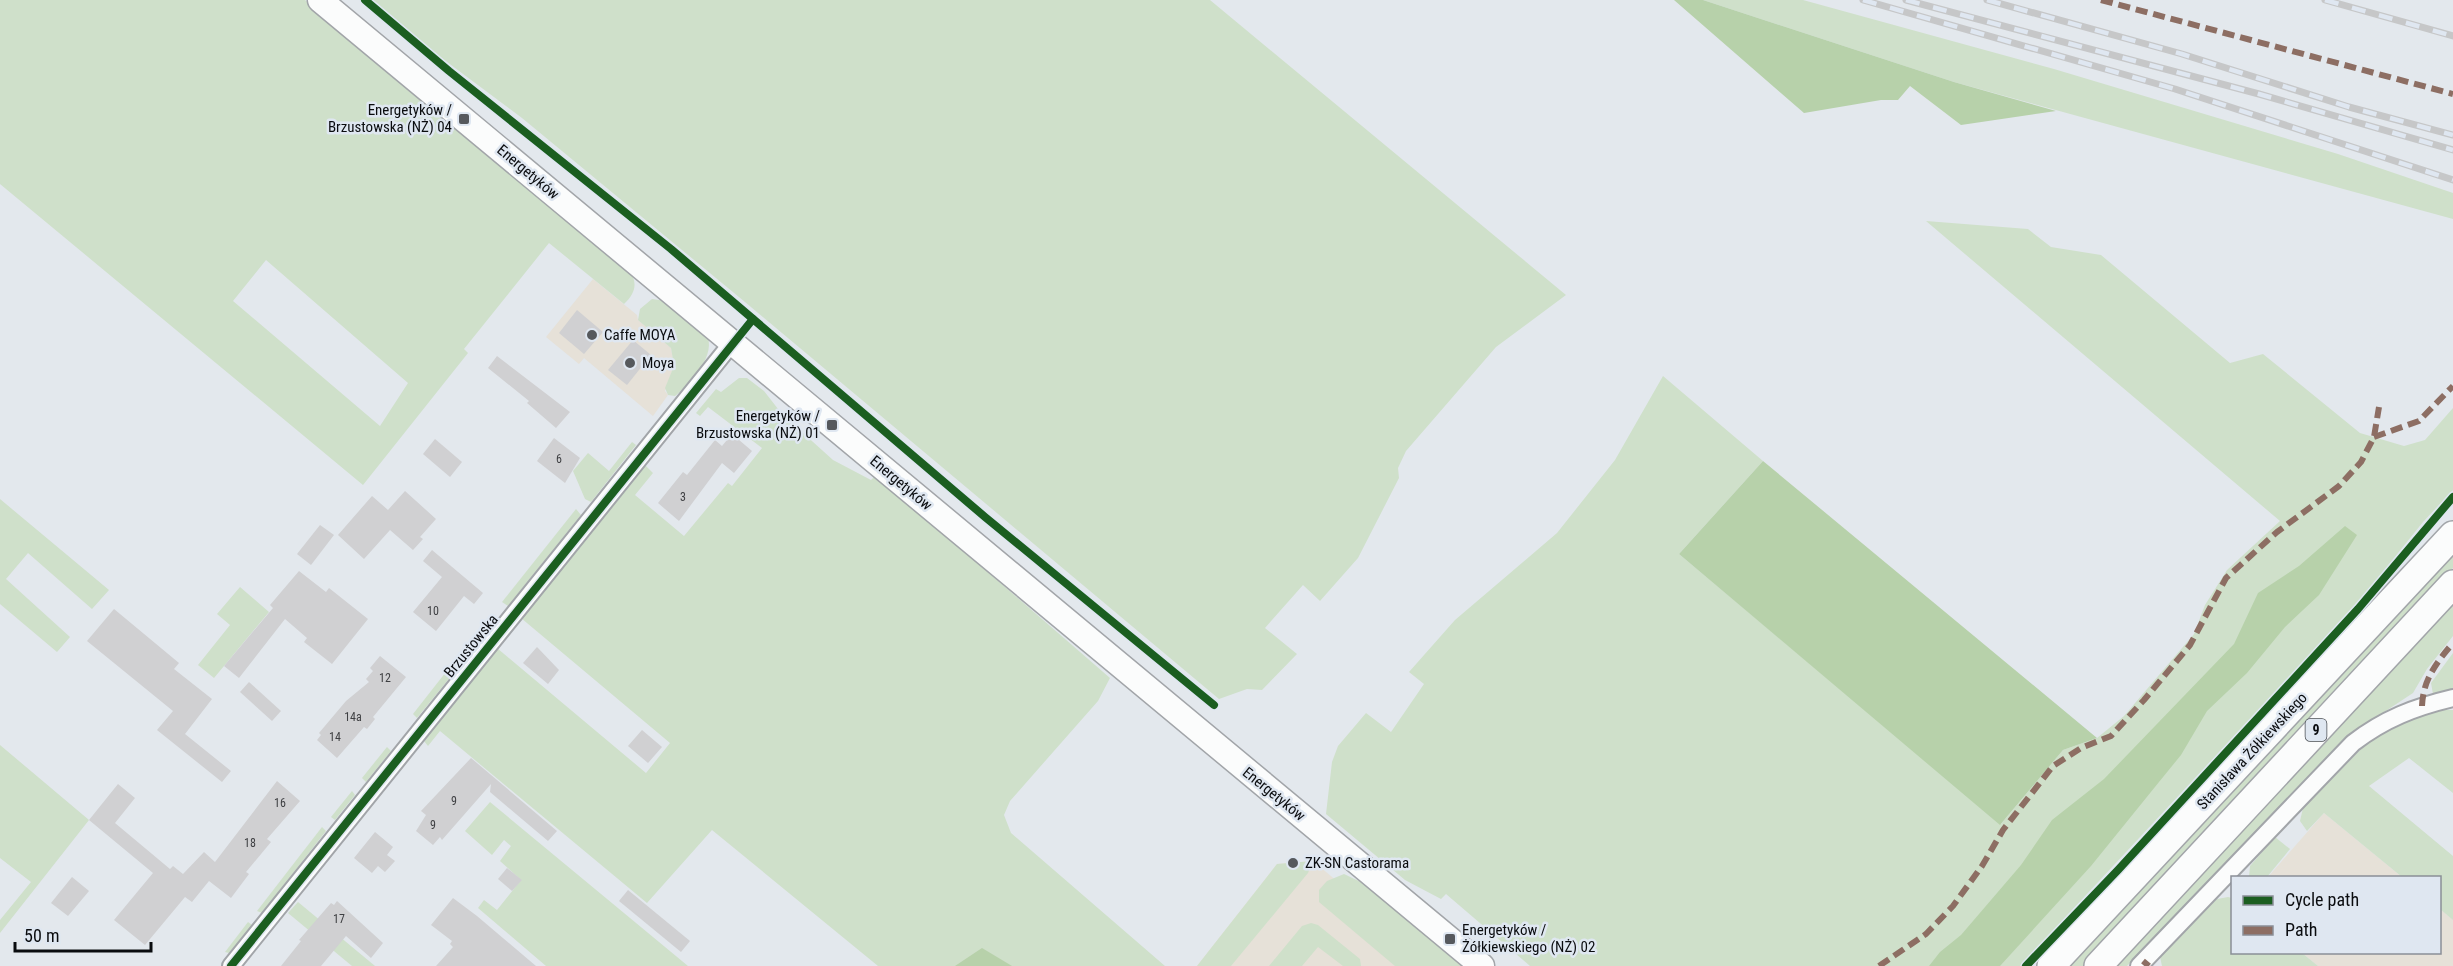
<svg xmlns="http://www.w3.org/2000/svg" width="2453" height="966" font-family="'Roboto Condensed',sans-serif">
<style>
.commercial{fill:#e6e1d8}
.green{fill:#cfe0ca;fill-rule:evenodd}
.forest{fill:#b7d1aa}
.building{fill:#d0d0d2}
.lines{fill:none;stroke-linecap:round;stroke-linejoin:round}
.street-casing{stroke:#a2a5a9;stroke-width:20}
.secondary-casing{stroke:#a2a5a9;stroke-width:27}
.primary-casing{stroke:#a2a5a9;stroke-width:30}
.street{stroke:#fbfcfc;stroke-width:16}
.secondary{stroke:#fbfcfc;stroke-width:24}
.primary{stroke:#fbfcfc;stroke-width:27}
.rail-casing{stroke:#c6c7c8;stroke-width:7}
.rail{stroke:#dfe7f1;stroke-width:4.5;stroke-dasharray:14;stroke-linecap:butt}
.quiet{stroke:#8d6e63;stroke-width:6;stroke-dasharray:12 6;stroke-linecap:butt}
.cycleway-casing{stroke:#dfe7f1;stroke-width:11}
.cycleway{stroke:#1b5e20;stroke-width:8}
.poi-dot{fill:#56595d;stroke:#dfe7f1;stroke-width:2}
.labels{text-anchor:middle;dominant-baseline:central;stroke-width:5;stroke-linejoin:round;paint-order:stroke}
.number-label{font-size:12px;fill:#3e3f42}
.shield{fill:#dfe7f1;stroke:#4a4e53;stroke-width:1.5}
.shield-label{font-size:14px;font-weight:bold;fill:#0a0c0f}
.poi-label{font-size:15px;fill:#0a0c0f;stroke:#dfe7f1;text-anchor:start}
.street-label{font-size:15px;fill:#0a0c0f;stroke:#dfe7f1}
</style>
<rect width="100%" height="100%" fill="#e3e8ed"/>
<g class="commercial">
<path d="M 593,279 L 637,315 L 638,320 L 671,348 L 674,366 L 665,391 L 668,395 L 653,416 L 584,358 L 579,364 L 546,337 Z"/>
<path d="M 2324,813 L 2402,877 L 2267,878 Z"/>
<path d="M 1313,861 L 1438,966 L 1197,966 L 1277,864 Z"/>
<path d="M 2440,909 L 2453,920 L 2453,966 L 2318,966 L 2302,953 L 2440,952 Z"/>
</g>
<g class="green">
<path d="M 0,0 L 305,0 L 627,268 C 638,280 637,292 624,304 L 549,243 L 464,349 L 468,353 L 363,485 L 0,184 ZM 266,260 L 408,383 L 380,426 L 233,301 Z"/>
<path d="M 373,0 L 1210,0 L 1566,295 L 1496,347 L 1406,451 L 1398,468 L 1399,478 L 1358,558 L 1320,601 L 1303,585 L 1265,628 L 1297,654 L 1262,690 L 1247,689 L 1219,699 L 745,302 L 522,118 L 439,56 Z"/>
<path d="M 1703,0 L 1803,0 L 2054,69 L 2338,154 L 2453,193 L 2453,219 L 1954,82 Z"/>
<path d="M 1926,221 L 2028,229 L 2051,247 L 2101,255 L 2230,363 L 2263,354 L 2360,433 L 2404,446 L 2425,440 L 2453,408 L 2453,490 L 2423,522 L 2357,604 L 2020,966 L 1530,966 L 1446,894 L 1441,899 L 1405,880 L 1326,814 L 1332,762 L 1338,746 L 1366,713 L 1391,732 L 1424,684 L 1409,672 L 1455,620 L 1557,533 L 1615,460 L 1663,376 L 1763,461 L 1679,554 L 2001,824 L 2063,750 L 2097,738 L 2124,716 L 2194,634 L 2205,605 L 2227,570 L 2280,521 Z"/>
<path d="M 652,299 L 666,301 L 706,333 C 718,354 691,383 675,396 L 668,395 L 665,388 L 674,366 L 671,348 L 638,320 L 640,309 Z"/>
<path d="M 739,378 L 747,378 L 764,391 L 782,414 L 833,460 L 871,480 L 876,475 L 1110,678 L 1098,701 L 1010,801 L 1004,815 L 1011,833 L 1165,966 L 878,966 L 712,830 L 647,903 L 440,731 L 428,746 L 424,741 L 497,648 L 646,773 L 670,743 L 521,618 L 644,464 L 653,473 L 635,495 L 684,536 L 728,483 L 732,486 L 762,448 L 708,407 L 700,416 L 696,413 L 716,389 L 721,392 Z"/>
<path d="M 632,442 L 636,445 L 591,502 L 585,499 L 573,471 L 588,453 L 609,471 Z"/>
<path d="M 0,499 L 109,590 L 92,609 L 28,553 L 6,579 L 70,637 L 57,652 L 0,604 Z"/>
<path d="M 576,509 L 581,515 L 508,606 L 502,602 Z"/>
<path d="M 2453,550 L 2453,568 L 2083,966 L 2066,966 Z"/>
<path d="M 240,587 L 269,612 L 214,678 L 198,665 L 230,625 L 217,614 Z"/>
<path d="M 2453,602 L 2453,636 L 2427,669 L 2413,693 L 2366,724 L 2338,748 L 2127,966 L 2112,966 Z"/>
<path d="M 2453,653 L 2453,691 L 2433,694 L 2431,683 Z"/>
<path d="M 453,663 L 457,669 L 417,718 L 413,714 Z"/>
<path d="M 2442,710 L 2453,710 L 2453,793 L 2409,758 L 2369,786 L 2453,856 L 2453,920 L 2440,909 L 2440,878 L 2402,877 L 2324,813 L 2307,831 L 2300,821 L 2303,808 L 2372,738 L 2409,719 Z"/>
<path d="M 0,745 L 89,820 L 0,933 L 0,920 L 31,882 L 0,858 Z"/>
<path d="M 387,747 L 391,751 L 366,782 L 362,778 Z"/>
<path d="M 352,791 L 355,795 L 335,820 L 331,817 Z"/>
<path d="M 490,802 L 688,966 L 546,966 L 478,908 L 484,900 L 497,910 L 521,880 L 500,861 L 511,846 L 504,840 L 492,855 L 465,831 Z"/>
<path d="M 322,827 L 326,831 L 262,913 L 257,911 Z"/>
<path d="M 2275,837 L 2290,849 L 2267,877 L 2249,877 L 2250,866 Z"/>
<path d="M 1313,861 L 1308,873 L 1231,966 L 1197,966 L 1277,864 Z"/>
<path d="M 1344,874 L 1365,884 L 1462,966 L 1395,966 L 1319,902 L 1319,890 L 1327,881 Z"/>
<path d="M 2228,897 L 2232,898 L 2232,952 L 2302,953 L 2318,966 L 2162,966 L 2160,957 L 2217,899 Z"/>
<path d="M 298,902 L 375,966 L 352,966 L 288,913 Z"/>
<path d="M 248,922 L 252,925 L 229,953 L 225,952 Z"/>
<path d="M 1311,923 L 1318,925 L 1360,959 L 1361,966 L 1343,966 L 1318,947 L 1302,966 L 1269,966 L 1302,926 Z"/>
</g>
<g class="forest">
<path d="M 1674,0 L 1703,0 L 1954,82 L 2056,111 L 1961,125 L 1910,86 L 1898,100 L 1881,100 L 1804,113 Z"/>
<path d="M 1763,461 L 2097,738 L 2063,750 L 2000,825 L 1679,554 Z"/>
<path d="M 2345,526 L 2357,535 L 2319,595 L 2285,627 L 2247,673 L 2207,711 L 2181,755 L 2159,782 L 2091,866 L 2000,966 L 1929,966 L 1940,952 L 1961,935 L 2021,865 L 2052,820 L 2104,779 L 2234,644 L 2258,593 L 2299,566 Z"/>
<path d="M 982,948 L 1012,966 L 955,966 Z"/>
</g>
<g class="building">
<path d="M 577,310 L 603,332 L 584,354 L 559,333 Z"/>
<path d="M 633,340 L 651,355 L 627,385 L 608,370 Z"/>
<path d="M 497,356 L 570,412 L 556,428 L 527,403 L 529,401 L 488,368 Z"/>
<path d="M 732,434 L 752,451 L 734,473 L 722,463 L 679,521 L 658,503 L 683,472 L 687,475 L 715,440 L 722,446 Z"/>
<path d="M 554,438 L 580,458 L 565,483 L 537,461 Z"/>
<path d="M 435,439 L 462,462 L 450,477 L 423,454 Z"/>
<path d="M 405,491 L 436,519 L 420,537 L 423,539 L 413,550 L 390,530 L 364,559 L 338,535 L 372,496 L 388,510 Z"/>
<path d="M 320,525 L 334,535 L 311,565 L 297,554 Z"/>
<path d="M 432,550 L 483,593 L 474,604 L 464,596 L 436,631 L 413,612 L 442,577 L 423,561 Z"/>
<path d="M 299,571 L 326,592 L 329,588 L 368,619 L 332,664 L 304,642 L 307,638 L 285,619 L 239,678 L 224,666 L 273,608 L 270,605 Z"/>
<path d="M 114,609 L 179,663 L 174,669 L 212,699 L 185,734 L 231,771 L 222,782 L 157,730 L 173,711 L 87,641 Z"/>
<path d="M 537,647 L 559,670 L 548,684 L 523,663 Z"/>
<path d="M 380,656 L 406,677 L 373,717 L 375,719 L 367,729 L 364,727 L 337,758 L 317,740 L 321,735 L 319,733 L 346,701 L 369,682 L 366,679 L 373,671 L 370,668 Z"/>
<path d="M 249,682 L 281,711 L 272,721 L 240,692 Z"/>
<path d="M 642,730 L 662,747 L 648,763 L 628,746 Z"/>
<path d="M 471,758 L 557,831 L 548,841 L 490,792 L 491,784 L 442,840 L 440,837 L 433,845 L 416,831 L 426,815 L 421,811 Z"/>
<path d="M 277,781 L 300,801 L 267,839 L 271,842 L 246,872 L 249,874 L 231,898 L 209,881 L 192,902 L 185,897 L 145,945 L 114,920 L 153,873 L 89,820 L 118,784 L 135,798 L 115,823 L 170,869 L 173,866 L 183,874 L 204,852 L 215,862 Z"/>
<path d="M 375,832 L 393,847 L 387,855 L 395,861 L 385,872 L 378,866 L 372,873 L 354,858 Z"/>
<path d="M 507,868 L 522,880 L 512,891 L 498,879 Z"/>
<path d="M 72,877 L 89,891 L 68,916 L 51,903 Z"/>
<path d="M 628,890 L 690,941 L 681,952 L 619,901 Z"/>
<path d="M 453,898 L 477,916 L 536,966 L 436,966 L 453,947 L 450,944 L 452,941 L 431,925 Z"/>
<path d="M 337,901 L 383,943 L 371,958 L 346,936 L 321,966 L 281,966 L 301,941 L 299,940 L 331,903 L 334,905 Z"/>
</g>
<g class="lines">
<defs>
<g id="street">
<path d="M 231,966 L 732,343"/>
<path d="M 2139,966 L 2353,743 C 2384,719 2415,707 2453,698"/>
</g>
<path id="secondary" d="M 320,0 L 1482,966"/>
<g id="primary">
<path d="M 2051,966 L 2453,535"/>
<path d="M 2098,966 L 2453,584"/>
</g>
</defs>
<use href="#street" class="street-casing"/>
<use href="#secondary" class="secondary-casing"/>
<use href="#primary" class="primary-casing"/>
<use href="#street" class="street"/>
<use href="#secondary" class="secondary"/>
<use href="#primary" class="primary"/>
<defs>
<g id="rail">
<path d="M 1863,0 L 2175,89 L 2453,180"/>
<path d="M 1906,0 L 2259,94 L 2453,150"/>
<path d="M 1987,0 L 2182,54 L 2349,107 L 2453,135"/>
<path d="M 2325,0 L 2453,36"/>
</g>
</defs>
<use href="#rail" class="rail-casing"/>
<use href="#rail" class="rail"/>
<g class="quiet">
<path d="M 2101,0 L 2453,94"/>
<path d="M 2374,437 L 2419,421 L 2453,386"/>
<path d="M 2422,706 C 2423,680 2436,663 2453,643"/>
<path d="M 2143,961 L 2149,966"/>
<path d="M 1879,966 L 1926,934 L 1953,906 L 1982,866 L 2003,830 L 2053,766 L 2081,748 L 2111,736 L 2144,700 L 2190,645 L 2226,578 L 2277,532 L 2339,486 L 2361,462 L 2374,437 L 2379,407"/>
</g>
<defs>
<g id="cycleway">
<path d="M 365,0 L 449,71 L 671,249 L 985,517 L 1214,705"/>
<path d="M 231,966 L 753,319"/>
<path d="M 2026,966 L 2118,870 L 2358,609 L 2453,497"/>
</g>
</defs>
<use href="#cycleway" class="cycleway-casing"/>
<use href="#cycleway" class="cycleway"/>
</g>
<g class="poi-dot">
<rect x="458" y="113" width="12" height="12" rx="3"/>
<circle cx="592" cy="335" r="6"/>
<circle cx="630" cy="363" r="6"/>
<rect x="826" y="419" width="12" height="12" rx="3"/>
<circle cx="1293" cy="863" r="6"/>
<rect x="1444" y="933" width="12" height="12" rx="3"/>
</g>
<g class="labels">
<g class="number-label">
<text x="559" y="459">6</text>
<text x="683" y="497">3</text>
<text x="433" y="611">10</text>
<text x="385" y="678">12</text>
<text x="353" y="717">14a</text>
<text x="335" y="737">14</text>
<text x="454" y="801">9</text>
<text x="280" y="803">16</text>
<text x="433" y="825">9</text>
<text x="250" y="843">18</text>
<text x="339" y="919">17</text>
</g>
<rect class="shield" x="2305.5" y="719" width="21" height="22" rx="4.5"/>
<g class="shield-label">
<text x="2316" y="730">9</text>
</g>
<g class="poi-label">
<text x="452" y="110" text-anchor="end">Energetyków /<tspan x="452" dy="17">Brzustowska (NŻ) 04</tspan></text>
<text x="604" y="335">Caffe MOYA</text>
<text x="642" y="363">Moya</text>
<text x="820" y="416" text-anchor="end">Energetyków /<tspan x="820" dy="17">Brzustowska (NŻ) 01</tspan></text>
<text x="1305" y="863">ZK-SN Castorama</text>
<text x="1462" y="930">Energetyków /<tspan x="1462" dy="17">Żółkiewskiego (NŻ) 02</tspan></text>
</g>
<g class="street-label">
<text transform="translate(528 172) rotate(40)">Energetyków</text>
<text transform="translate(901 483) rotate(40)">Energetyków</text>
<text transform="translate(471 646) rotate(-51)">Brzustowska</text>
<text transform="translate(2252 751) rotate(-47)">Stanisława Żółkiewskiego</text>
<text transform="translate(1274 794) rotate(39)">Energetyków</text>
</g>
</g>
<rect x="2231" y="876" width="210" height="78" fill="#dfe7f1" stroke="#8a8f97" stroke-width="1.5"/>
<rect x="2243" y="896" width="30" height="9" fill="#1b5e20" stroke="#8a8f97" stroke-width="1.5"/>
<text x="2285" y="906" font-size="18" fill="#0a0c0f">Cycle path</text>
<rect x="2243" y="926" width="30" height="9" fill="#8d6e63" stroke="#8a8f97" stroke-width="1.5"/>
<text x="2285" y="936" font-size="18" fill="#0a0c0f">Path</text>
<path d="M15 942v9h136v-9" fill="none" stroke="#0a0c0f" stroke-width="3"/>
<text x="24" y="942" font-size="18" fill="#0a0c0f" stroke="#dfe7f1" stroke-width="4.5" paint-order="stroke">50 m</text>
</svg>
